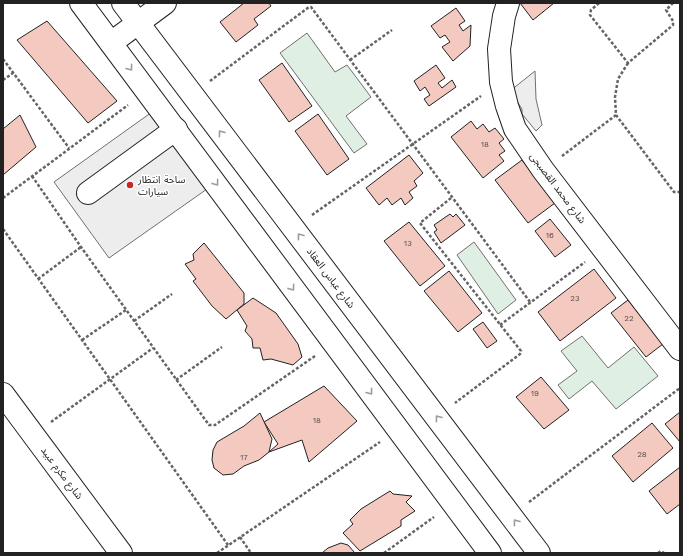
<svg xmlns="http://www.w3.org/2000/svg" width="683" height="556" font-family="'Work Sans','Noto Sans Arabic',sans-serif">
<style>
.green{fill:#e0efe3;stroke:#6f6f6f}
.parking{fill:#ededed;stroke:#6f6f6f}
.building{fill:#f3c9c0;stroke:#222}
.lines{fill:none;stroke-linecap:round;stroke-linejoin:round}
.minor-casing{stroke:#222;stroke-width:24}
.path{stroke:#646464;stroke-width:2.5;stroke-dasharray:3 2;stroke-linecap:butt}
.minor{stroke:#fff;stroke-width:22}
.oneway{stroke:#9c9c9c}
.poi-dot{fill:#c62828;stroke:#fff;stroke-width:1.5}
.labels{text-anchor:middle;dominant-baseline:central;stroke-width:3;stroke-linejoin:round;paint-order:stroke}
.number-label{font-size:8px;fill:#564c4a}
.poi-label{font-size:10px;fill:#222;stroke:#fff;text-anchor:start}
.street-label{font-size:10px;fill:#222;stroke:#fff}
</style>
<rect width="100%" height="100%" fill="#fff"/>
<g class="green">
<path d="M 307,33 L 335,72 L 347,65 L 371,97 L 346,116 L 367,144 L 354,153 L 280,53 Z"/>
<path d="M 474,242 L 516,300 L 498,314 L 457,255 Z"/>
<path d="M 582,336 L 608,368 L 634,347 L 658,376 L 616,409 L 592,381 L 569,399 L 558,385 L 577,371 L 561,351 Z"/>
</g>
<g class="parking">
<path d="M 535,71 L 536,99 L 542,125 L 536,131 L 522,114 L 522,109 L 510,91 Z"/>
<path d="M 152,112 L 207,189 L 109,258 L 54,182 Z"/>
</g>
<g class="building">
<path d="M 244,3 L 269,3 L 271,6 L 254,19 L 258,25 L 236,42 L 220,22 Z"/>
<path d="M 520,3 L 554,3 L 533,20 Z"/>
<path d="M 456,8 L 465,21 L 459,25 L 463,31 L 471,25 L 470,46 L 453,61 L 442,47 L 450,42 L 445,35 L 440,38 L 431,26 Z"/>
<path d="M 47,21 L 117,101 L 88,123 L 17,40 Z"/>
<path d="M 282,63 L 312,106 L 289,122 L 259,80 Z"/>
<path d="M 436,65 L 445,78 L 438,83 L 442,88 L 452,80 L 456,87 L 429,106 L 424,99 L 430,95 L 425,87 L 420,91 L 414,81 Z"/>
<path d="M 318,114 L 349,159 L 327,175 L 295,131 Z"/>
<path d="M 20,115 L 36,147 L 3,175 L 3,129 Z"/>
<path d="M 471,121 L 477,129 L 483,124 L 489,132 L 495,128 L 504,139 L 499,143 L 505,151 L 499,155 L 504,161 L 483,178 L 451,137 Z"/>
<path d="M 409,155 L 423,173 L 414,181 L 417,186 L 409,192 L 413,198 L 405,205 L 401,198 L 392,205 L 387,198 L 379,205 L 366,188 Z"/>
<path d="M 522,160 L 555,203 L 528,223 L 495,180 Z"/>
<path d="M 450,214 L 453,217 L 456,214 L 465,225 L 441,243 L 434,232 L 437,230 L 434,225 Z"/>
<path d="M 550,219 L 571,245 L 555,257 L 535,231 Z"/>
<path d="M 409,222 L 445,266 L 420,286 L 384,241 Z"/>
<path d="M 204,243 L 244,293 L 244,304 L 226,319 L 212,306 L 193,281 L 196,279 L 185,264 L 194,260 L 193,254 Z"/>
<path d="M 594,269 L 616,298 L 560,341 L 538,312 Z"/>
<path d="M 449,271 L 482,313 L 458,332 L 424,291 Z"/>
<path d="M 253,298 L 276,313 L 298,344 L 302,357 L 293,365 L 271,359 L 263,360 L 260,348 L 253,348 L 252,339 L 245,331 L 247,326 L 237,310 Z"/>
<path d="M 628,300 L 663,344 L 646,357 L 611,313 Z"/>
<path d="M 483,322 L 497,341 L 487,348 L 473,329 Z"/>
<path d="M 541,377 L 569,410 L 544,429 L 516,397 Z"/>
<path d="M 324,386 L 357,421 L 309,462 L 302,440 L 269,452 L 278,444 L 264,422 Z"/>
<path d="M 680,412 L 680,442 L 665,424 Z"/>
<path d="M 260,413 L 272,439 L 269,452 L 259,460 L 244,466 L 233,474 L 223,475 L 214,468 L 212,460 L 213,450 L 217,442 L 244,426 Z"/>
<path d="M 652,423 L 673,448 L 633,482 L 612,456 Z"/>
<path d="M 680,467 L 680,504 L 667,514 L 649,491 Z"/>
<path d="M 390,491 L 393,494 L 412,496 L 406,502 L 415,511 L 401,520 L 401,526 L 360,551 L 343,533 L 353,524 L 350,520 L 361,509 Z"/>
<path d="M 341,543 L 348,545 L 355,553 L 322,553 L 328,548 Z"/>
</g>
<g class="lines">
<defs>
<g id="minor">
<path d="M 81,3 L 490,553"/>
<path d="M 123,3 L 539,553"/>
<path d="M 508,3 L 504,16 L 499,49 L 501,82 L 507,106 L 515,129 L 543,170 L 680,349"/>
<path d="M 111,43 L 165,3"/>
<path d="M 88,193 L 176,129"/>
<path d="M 3,394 L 121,553"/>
</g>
</defs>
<use href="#minor" class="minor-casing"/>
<g class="path">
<path d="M 599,3 L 591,10 L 590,15 L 628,63 L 673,25 L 673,21 L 666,10 L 673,3"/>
<path d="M 3,59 L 69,148"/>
<path d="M 350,60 L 392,30"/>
<path d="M 628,63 L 618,79 L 615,97 L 616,115 L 674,192 L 680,192"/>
<path d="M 3,80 L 13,73"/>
<path d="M 210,81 L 309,7 L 311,7 L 530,302"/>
<path d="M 562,156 L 616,115"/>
<path d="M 32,176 L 81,247 L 209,425 L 215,425 L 315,356"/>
<path d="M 3,198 L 128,105"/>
<path d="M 451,198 L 420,223 L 521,351 L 520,354 L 455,403"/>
<path d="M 312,215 L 481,96"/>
<path d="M 3,229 L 228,545"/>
<path d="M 38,279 L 81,247"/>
<path d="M 134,321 L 172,294"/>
<path d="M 500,325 L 585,262"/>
<path d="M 82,340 L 126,310"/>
<path d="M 176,380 L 222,347"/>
<path d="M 51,422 L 153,348"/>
<path d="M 529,502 L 680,388"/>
<path d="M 240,537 L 251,553"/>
<path d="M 217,553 L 380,442"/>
<path d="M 384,553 L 434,517"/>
<path d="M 658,553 L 661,551 L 664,553"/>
</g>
<use href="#minor" class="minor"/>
</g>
<defs><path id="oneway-chevron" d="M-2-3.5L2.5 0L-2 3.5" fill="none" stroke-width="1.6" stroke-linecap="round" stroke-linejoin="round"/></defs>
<g class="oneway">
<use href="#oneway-chevron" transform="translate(130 68) rotate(53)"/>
<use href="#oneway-chevron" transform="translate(221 133) rotate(-127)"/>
<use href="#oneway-chevron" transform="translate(216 183) rotate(54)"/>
<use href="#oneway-chevron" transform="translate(300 236) rotate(-127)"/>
<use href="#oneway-chevron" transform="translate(292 288) rotate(54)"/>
<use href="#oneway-chevron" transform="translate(370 392) rotate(53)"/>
<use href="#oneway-chevron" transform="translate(438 418) rotate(-127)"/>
<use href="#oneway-chevron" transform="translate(516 522) rotate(-127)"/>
</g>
<circle class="poi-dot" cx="130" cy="185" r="4"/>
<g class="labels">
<g class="number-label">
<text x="485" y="144">18</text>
<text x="550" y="235">16</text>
<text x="408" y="243">13</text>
<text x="575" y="298">23</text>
<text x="629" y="318">22</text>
<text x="535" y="393">19</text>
<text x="317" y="420">18</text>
<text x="642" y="454">28</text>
<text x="244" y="457">17</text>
</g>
<g class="poi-label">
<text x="138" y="179">ساحة انتظار<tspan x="138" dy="12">سيارات</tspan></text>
</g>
<g class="street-label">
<text transform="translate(558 188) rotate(53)">شارع محمد القصبجى</text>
<text transform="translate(331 278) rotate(53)">شارع عباس العقاد</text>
<text transform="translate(62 473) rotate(53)">شارع مكرم عبيد</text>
</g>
</g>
<rect width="683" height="556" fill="none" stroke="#222222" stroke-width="8"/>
</svg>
